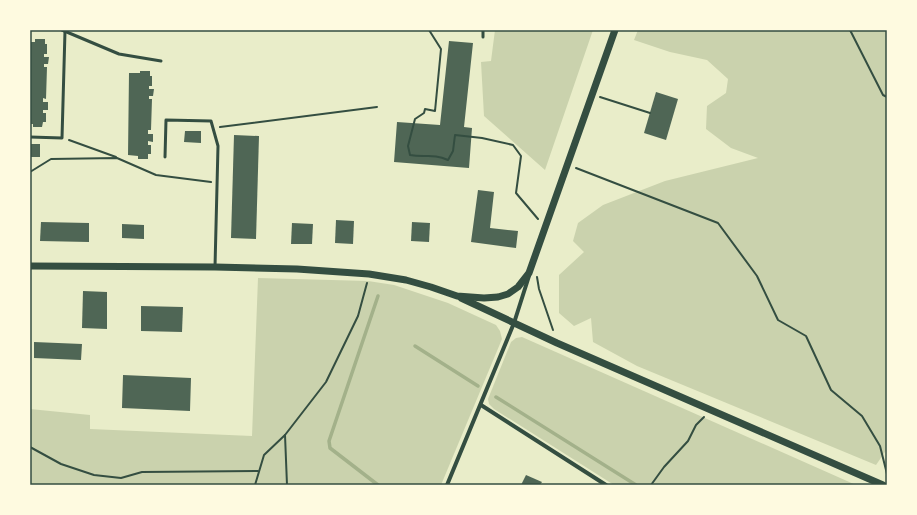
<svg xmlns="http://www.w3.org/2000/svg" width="917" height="515" font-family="Manrope,sans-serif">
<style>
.green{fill:#cad2ad}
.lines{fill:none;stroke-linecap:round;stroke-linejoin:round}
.stream{stroke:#a3b18a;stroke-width:3.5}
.building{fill:#4f6655}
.path{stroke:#344e41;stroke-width:2}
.service{stroke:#344e41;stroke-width:3}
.minor{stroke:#344e41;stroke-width:4}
.tertiary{stroke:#344e41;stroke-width:7}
.neatline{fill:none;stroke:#344e41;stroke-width:1.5}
</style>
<rect width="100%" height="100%" fill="#e9edc9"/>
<g class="green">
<path d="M 495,30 L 593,30 L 545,170 L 484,116 L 481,62 L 491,61 Z"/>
<path d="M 638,30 L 887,30 L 887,449 L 876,465 L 637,366 L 593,342 L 591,318 L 574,326 L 559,313 L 559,275 L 584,252 L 573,241 L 578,223 L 603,205 L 665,181 L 758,158 L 731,148 L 706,129 L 707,106 L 726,93 L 728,79 L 707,60 L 670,52 L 634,40 Z"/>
<path d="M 258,278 L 368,281 L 394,285 L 448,303 L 496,325 L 500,331 L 502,339 L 441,485 L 30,485 L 30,409 L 90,415 L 90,429 L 252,436 Z"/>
<path d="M 522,337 L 856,485 L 614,485 L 494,409 L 489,404 L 488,399 L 511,342 L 516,338 Z"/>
</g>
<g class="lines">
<g class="stream">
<path d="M 415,346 L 478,386"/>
<path d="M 496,397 L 636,485"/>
<path d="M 378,485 L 330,448 L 329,441 L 378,296"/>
</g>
</g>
<g class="building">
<path d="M 35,39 L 45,39 L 45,44 L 47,44 L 47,54 L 44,54 L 44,57 L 49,57 L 48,64 L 44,64 L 44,67 L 47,67 L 46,99 L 43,98 L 43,102 L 48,102 L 48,110 L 43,110 L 43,113 L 46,113 L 46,122 L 43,122 L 42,127 L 33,127 L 33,124 L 30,124 L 30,42 L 35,42 Z"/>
<path d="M 449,41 L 473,43 L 464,127 L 472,128 L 469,168 L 394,162 L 397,122 L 440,125 Z"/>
<path d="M 140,71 L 150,71 L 150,76 L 152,76 L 152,86 L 149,86 L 149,89 L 154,89 L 153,96 L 149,96 L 149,99 L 152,99 L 151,130 L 148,130 L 148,134 L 153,134 L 153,142 L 148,141 L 148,145 L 151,145 L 151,154 L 148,154 L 148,159 L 138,159 L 138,156 L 128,155 L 129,73 L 140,73 Z"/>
<path d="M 656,92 L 678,99 L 666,140 L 644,133 Z"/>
<path d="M 185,131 L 201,131 L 201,143 L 184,142 Z"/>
<path d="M 234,135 L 259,136 L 256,239 L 231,238 Z"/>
<rect x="30" y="144" width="10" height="13"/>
<path d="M 478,190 L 494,192 L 490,228 L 518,231 L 516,248 L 471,242 Z"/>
<path d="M 336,220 L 354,221 L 353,244 L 335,243 Z"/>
<path d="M 41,222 L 89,223 L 89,242 L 40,241 Z"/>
<path d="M 412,222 L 430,223 L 429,242 L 411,241 Z"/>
<path d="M 292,223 L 313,224 L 312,244 L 291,244 Z"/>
<path d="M 122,224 L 144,225 L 144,239 L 122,238 Z"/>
<path d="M 83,291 L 107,292 L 107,329 L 82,328 Z"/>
<path d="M 141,306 L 183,307 L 182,332 L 141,331 Z"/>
<path d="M 34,342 L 82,344 L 81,360 L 34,358 Z"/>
<path d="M 123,375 L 191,378 L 190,411 L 122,408 Z"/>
<path d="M 526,475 L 542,482 L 540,485 L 521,485 Z"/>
</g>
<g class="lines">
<g class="path">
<path d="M 429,30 L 441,49 L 435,111 L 425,109 L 424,113 L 415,119 L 408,146 L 410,155 C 425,158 433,153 448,160 L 453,151 L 455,135 L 482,138 L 513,145 L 521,156 L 516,193 L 538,219"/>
<path d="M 850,30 L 883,95 L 887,97"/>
<path d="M 600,97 L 650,113"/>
<path d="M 220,127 L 377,107"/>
<path d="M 69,140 L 116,157"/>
<path d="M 576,168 L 718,223 L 757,276 L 778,320 L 806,336 L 831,390 L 862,416 L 880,446 L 887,474"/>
<path d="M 30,172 L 51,159 L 117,158 L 156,175 L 211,182"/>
<path d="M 537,277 L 539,289 L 553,330"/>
<path d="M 285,435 L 287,485"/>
<path d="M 30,447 L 61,464 L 94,475 L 121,478 L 142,472 L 258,471"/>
<path d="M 255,485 L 264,455 L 285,435 L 326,382 L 358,316 L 367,283"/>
<path d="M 651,485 L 664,467 L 688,441 L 696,425 L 704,417"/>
</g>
<g class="service">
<path d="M 62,30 L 119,54 L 161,61"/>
<path d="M 483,37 L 483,30"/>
<path d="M 30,137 L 62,138 L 65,31"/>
<path d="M 165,157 L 166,120 L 211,121 L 218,146 L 215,267"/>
</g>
<g class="minor">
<path d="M 481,405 L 606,485"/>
<path d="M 447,485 L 514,323 L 529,276"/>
</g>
<g class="tertiary">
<path d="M 30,266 L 215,267 L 297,269 L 369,274 L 406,280 L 431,287 L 457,296 L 484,298 L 498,297 L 508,294 L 518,287 L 529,273 L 615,30"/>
<path d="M 461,298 L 557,343 L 883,485"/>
</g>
</g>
<rect width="917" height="515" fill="none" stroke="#fefae0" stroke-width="62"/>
<rect x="31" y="31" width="855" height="453" class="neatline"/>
</svg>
